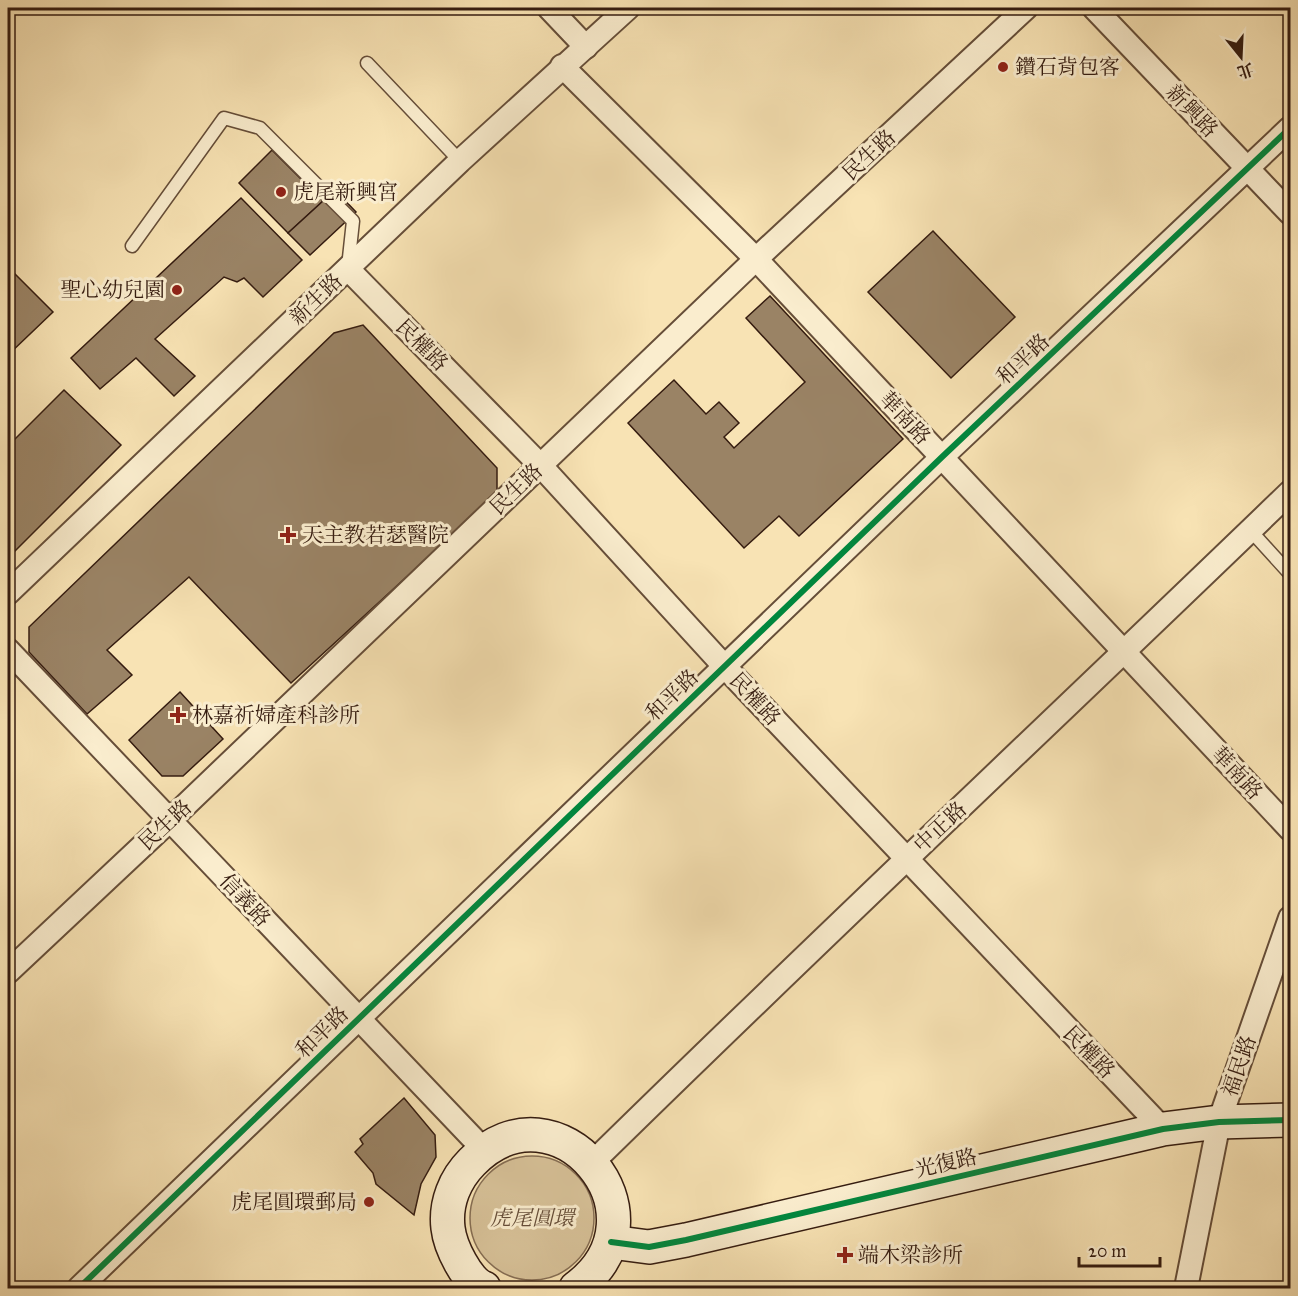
<svg xmlns="http://www.w3.org/2000/svg" width="1298" height="1296" font-family="'IM FELL Great Primer','Noto Serif TC',serif">
<style>
.green{fill:#d7c198;stroke:#866e54;stroke-width:1.5}
.building{fill:#9a8365;stroke:#351c10;stroke-width:1.5}
.lines{fill:none;stroke-linecap:round;stroke-linejoin:round}
.lane-casing{stroke:#664e39;stroke-width:15}
.street-casing{stroke:#664e39;stroke-width:26}
.secondary-casing{stroke:#351c10;stroke-width:36}
.lane{stroke:#faedce;stroke-width:12}
.street{stroke:#faedce;stroke-width:22}
.secondary{stroke:#faedce;stroke-width:33}
.cycleway-casing{stroke:#faedce;stroke-width:10}
.cycleway{stroke:#00873e;stroke-width:6}
.poi-dot{fill:#8f2418;stroke:#faedce;stroke-width:2}
.labels{text-anchor:middle;dominant-baseline:central;stroke-width:6;stroke-linejoin:round;paint-order:stroke}
.poi-label{font-size:21px;fill:#351c10;stroke:#faedce;text-anchor:start}
.street-label{font-size:21px;fill:#351c10;stroke:#faedce}
.park-label{font-size:21px;font-style:italic;fill:#664e39;stroke:#faedce}
</style>
<rect width="100%" height="100%" fill="#f8e3b4"/>
<filter id="stains"><feTurbulence type="fractalNoise" baseFrequency=".00333" numOctaves="4"/><feColorMatrix values="0 0 0 0 .2 0 0 0 0 .09 0 0 0 0 .02 0 0 0 .5 -.17"/></filter>
<radialGradient id="worn" r=".72"><stop offset=".6" stop-color="#630" stop-opacity="0"/><stop offset="1" stop-color="#630" stop-opacity=".3"/></radialGradient>
<circle class="green" cx="532" cy="1218" r="62"/>
<g class="building">
<path d="M 272,150 L 323,201 L 288,233 L 239,183 Z"/>
<path d="M 335,190 L 356,212 L 310,255 L 288,233 Z"/>
<path d="M 241,198 L 302,260 L 263,297 L 244,278 L 237,282 L 224,277 L 155,339 L 195,376 L 174,396 L 136,358 L 100,389 L 71,358 Z"/>
<path d="M 933,231 L 1015,317 L 951,378 L 868,292 Z"/>
<path d="M 8,267 L 53,312 L 8,355 Z"/>
<path d="M 770,296 L 903,439 L 799,536 L 779,516 L 744,548 L 628,423 L 674,380 L 706,414 L 719,402 L 739,423 L 724,437 L 734,448 L 805,382 L 746,318 Z"/>
<path d="M 363,325 L 497,468 L 497,494 L 291,683 L 189,577 L 107,650 L 132,675 L 87,714 L 29,652 L 29,627 L 334,333 Z"/>
<path d="M 64,390 L 121,445 L 8,558 L 8,446 Z"/>
<path d="M 180,692 L 223,739 L 183,776 L 162,776 L 129,740 Z"/>
<path d="M 404,1098 L 435,1135 L 436,1157 L 421,1184 L 414,1215 L 376,1184 L 373,1173 L 355,1152 L 363,1144 L 360,1139 Z"/>
</g>
<g class="lines">
<defs>
<g id="lane">
<path d="M 367,63 L 460,161"/>
<path d="M 132,246 L 224,118 L 260,128 L 353,221 L 348,267"/>
<path d="M 1251,531 L 1290,574"/>
</g>
<g id="street">
<path d="M 549,8 L 586,47"/>
<path d="M 1094,8 L 1290,213"/>
<path d="M 562,66 L 756,259 L 1290,829"/>
<path d="M 348,269 L 541,466 L 725,667 L 1163,1129"/>
<path d="M 8,593 L 460,161 L 628,8"/>
<path d="M 8,650 L 484,1150"/>
<path d="M 8,972 L 170,820 L 756,259 L 1026,8"/>
<path d="M 592,1163 C 822,937 1058,716 1290,492"/>
<path d="M 79,1288 L 942,457 L 1290,128"/>
<path d="M 1186,1288 L 1219,1122 L 1290,918"/>
</g>
<g id="secondary">
<path d="M 611,1242 L 649,1247 L 686,1240 L 1163,1129 L 1219,1122 L 1290,1120"/>
<path d="M 484,1288 C 467,1282 450,1246 448,1228 C 445,1203 455,1179 472,1162 C 556,1076 675,1215 576,1288"/>
</g>
</defs>
<use href="#lane" class="lane-casing"/>
<use href="#street" class="street-casing"/>
<use href="#secondary" class="secondary-casing"/>
<use href="#lane" class="lane"/>
<use href="#street" class="street"/>
<use href="#secondary" class="secondary"/>
<defs>
<g id="cycleway">
<path d="M 611,1242 L 649,1247 L 686,1240 L 1163,1129 L 1219,1122 L 1290,1120"/>
<path d="M 79,1288 L 942,457 L 1290,128"/>
</g>
</defs>
<use href="#cycleway" class="cycleway-casing"/>
<use href="#cycleway" class="cycleway"/>
</g>
<g class="poi-dot">
<circle cx="1003" cy="67" r="6"/>
<circle cx="281" cy="192" r="6"/>
<circle cx="177" cy="290" r="6"/>
<path d="M285 526h6v6h6v6h-6v6h-6v-6h-6v-6h6z"/>
<path d="M175 706h6v6h6v6h-6v6h-6v-6h-6v-6h6z"/>
<circle cx="369" cy="1202" r="6"/>
<path d="M842 1246h6v6h6v6h-6v6h-6v-6h-6v-6h6z"/>
</g>
<g class="labels">
<g class="poi-label">
<text x="1015" y="67">鑽石背包客</text>
<text x="293" y="192">虎尾新興宮</text>
<text x="165" y="290" text-anchor="end">聖心幼兒園</text>
<text x="302" y="535">天主教若瑟醫院</text>
<text x="192" y="715">林嘉祈婦產科診所</text>
<text x="357" y="1202" text-anchor="end">虎尾圓環郵局</text>
<text x="858" y="1255">端木梁診所</text>
</g>
<g class="street-label">
<text transform="translate(1192 111) rotate(46)">新興路</text>
<text transform="translate(869 155) rotate(-43)">民生路</text>
<text transform="translate(316 299) rotate(-44)">新生路</text>
<text transform="translate(422 345) rotate(45)">民權路</text>
<text transform="translate(1023 359) rotate(-43)">和平路</text>
<text transform="translate(905 418) rotate(47)">華南路</text>
<text transform="translate(516 489) rotate(-44)">民生路</text>
<text transform="translate(672 695) rotate(-44)">和平路</text>
<text transform="translate(755 699) rotate(47)">民權路</text>
<text transform="translate(1237 773) rotate(47)">華南路</text>
<text transform="translate(165 825) rotate(-43)">民生路</text>
<text transform="translate(940 827) rotate(-43)">中正路</text>
<text transform="translate(245 900) rotate(47)">信義路</text>
<text transform="translate(322 1032) rotate(-44)">和平路</text>
<text transform="translate(1089 1052) rotate(46)">民權路</text>
<text transform="translate(1239 1066) rotate(-71)">福民路</text>
<text transform="translate(946 1163) rotate(-13)">光復路</text>
</g>
<g class="park-label">
<text x="532" y="1218">虎尾圓環</text>
</g>
</g>
<rect width="1298" height="1296" fill="none" stroke="#f8e3b4" stroke-width="30"/>
<rect x="9" y="9" width="1280" height="1278" fill="none" stroke="#351c10" stroke-width="3"/>
<rect x="15" y="15" width="1268" height="1266" fill="none" stroke="#351c10" stroke-width="1.5"/>
<g transform="translate(1241 57) rotate(162)" stroke="#faedce" stroke-width="4.5" paint-order="stroke">
<path d="M0-4.5L10 22L0 15L-10 22Z" fill="#351c10"/>
<text y="-9" font-size="16" font-weight="bold" text-anchor="middle" fill="#351c10">北</text>
</g>
<path d="M1079 1257v9h81v-9" fill="none" stroke="#351c10" stroke-width="3"/>
<text x="1088" y="1257" font-size="18" fill="#351c10" stroke="#faedce" stroke-width="4.5" paint-order="stroke">20 m</text>
<rect width="100%" height="100%" filter="url(#stains)"/>
<rect width="100%" height="100%" fill="url(#worn)"/>
</svg>
